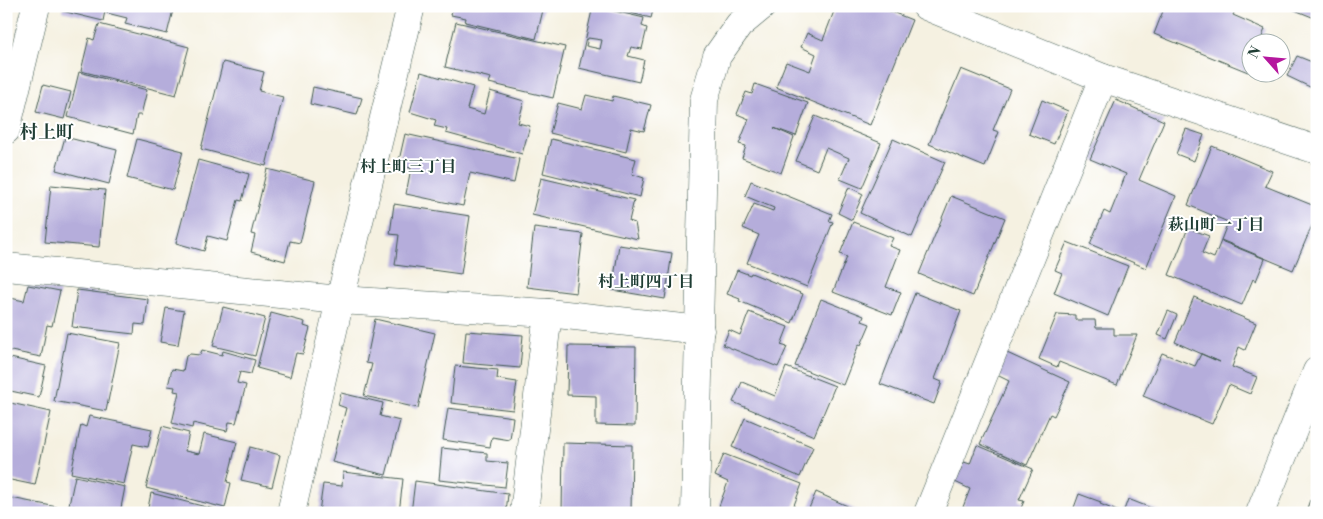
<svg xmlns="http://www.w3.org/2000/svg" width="1323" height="519" font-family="'Libre Bodoni','Noto Serif JP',serif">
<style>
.building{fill:#b5addb;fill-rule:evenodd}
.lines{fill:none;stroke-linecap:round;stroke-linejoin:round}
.minor-casing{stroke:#3f584e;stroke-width:29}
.minor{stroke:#fff;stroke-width:28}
.labels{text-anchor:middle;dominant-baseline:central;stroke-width:4;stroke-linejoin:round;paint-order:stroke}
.neighbourhood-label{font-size:16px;font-weight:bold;fill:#1f3d34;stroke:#fff}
.quarter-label{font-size:18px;font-weight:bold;fill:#1f3d34;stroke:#fff}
</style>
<rect width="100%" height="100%" fill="#fff"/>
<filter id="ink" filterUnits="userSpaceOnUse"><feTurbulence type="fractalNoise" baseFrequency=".02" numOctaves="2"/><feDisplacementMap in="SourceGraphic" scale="10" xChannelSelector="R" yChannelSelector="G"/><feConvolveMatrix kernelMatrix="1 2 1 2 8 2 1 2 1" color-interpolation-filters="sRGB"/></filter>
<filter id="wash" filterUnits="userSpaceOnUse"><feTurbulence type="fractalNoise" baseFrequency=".0096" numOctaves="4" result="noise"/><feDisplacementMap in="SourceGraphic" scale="20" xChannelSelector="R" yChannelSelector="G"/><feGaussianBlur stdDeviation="1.12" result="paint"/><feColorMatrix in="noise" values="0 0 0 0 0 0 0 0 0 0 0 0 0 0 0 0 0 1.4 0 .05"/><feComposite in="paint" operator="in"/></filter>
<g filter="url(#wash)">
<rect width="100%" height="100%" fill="#f5f1e1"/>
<g id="blocks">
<g class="building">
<path d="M 63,6 L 106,6 L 103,21 L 62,11 Z"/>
<path d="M 109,6 L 174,6 L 167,34 L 125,24 L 127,18 L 107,13 Z"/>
<path d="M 453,6 L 544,6 L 536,39 L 465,22 L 466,18 L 451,15 Z"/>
<path d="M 593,6 L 644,18 L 642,26 L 647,28 L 642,49 L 631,47 L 628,56 L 644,60 L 639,82 L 579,68 ZM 588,38 L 602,40 L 600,49 L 586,46 Z"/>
<path d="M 602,6 L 654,6 L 651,18 Z"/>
<path d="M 836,6 L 877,6 L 912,20 L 870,125 L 776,87 L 786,62 L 810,71 L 816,54 L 801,47 L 807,33 L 823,40 Z"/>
<path d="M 1165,6 L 1218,6 L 1226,9 L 1227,6 L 1237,6 L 1233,15 L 1265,29 L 1260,42 L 1250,42 L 1250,65 L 1248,72 L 1154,34 Z"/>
<path d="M 1285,6 L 1317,6 L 1317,19 Z"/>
<path d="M 456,22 L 565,47 L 553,98 L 489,83 L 491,78 L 445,67 Z"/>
<path d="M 99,24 L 189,47 L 176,95 L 81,71 L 89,38 L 94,40 Z"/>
<path d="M 1297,56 L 1317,64 L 1317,77 L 1312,88 L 1287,76 Z"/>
<path d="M 223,62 L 264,72 L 259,91 L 283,97 L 266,166 L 201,149 Z"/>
<path d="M 961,69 L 1010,89 L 993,130 L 999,132 L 985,167 L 929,144 Z"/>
<path d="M 79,72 L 147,90 L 141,115 L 137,115 L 133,134 L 68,117 Z"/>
<path d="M 421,72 L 473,87 L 467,109 L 484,114 L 490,91 L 524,101 L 518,123 L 530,126 L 522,154 L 446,133 L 447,129 L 434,126 L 436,120 L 410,112 Z"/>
<path d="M 755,84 L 808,103 L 796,136 L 774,128 L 794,137 L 781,173 L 742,158 L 746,146 L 739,144 L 749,119 L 737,114 L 746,92 L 752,94 Z"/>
<path d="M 43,85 L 71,92 L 64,119 L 36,112 Z"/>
<path d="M 313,87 L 362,98 L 357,115 L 310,104 Z"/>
<path d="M 586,95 L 612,101 L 613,96 L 651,105 L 644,131 L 631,128 L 626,152 L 550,133 L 558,103 L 582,109 Z"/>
<path d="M 1042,100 L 1068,111 L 1054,144 L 1029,134 Z"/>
<path d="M 1116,100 L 1164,121 L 1139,180 L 1176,196 L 1146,268 L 1090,244 L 1104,211 L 1110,214 L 1126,174 L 1090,159 Z"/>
<path d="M 815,116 L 881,143 L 862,188 L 840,179 L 849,158 L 826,148 L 817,170 L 796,161 Z"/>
<path d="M 1186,129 L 1204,135 L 1194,161 L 1176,154 Z"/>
<path d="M 405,134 L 519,159 L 514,183 L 470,173 L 463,206 L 406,194 L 411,168 L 398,165 Z"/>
<path d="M 65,137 L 117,150 L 109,184 L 56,170 Z"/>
<path d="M 137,139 L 183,151 L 173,190 L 127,178 Z"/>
<path d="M 551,139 L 636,159 L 632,174 L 644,178 L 640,197 L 543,173 Z"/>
<path d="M 893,139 L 945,162 L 912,237 L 860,213 Z"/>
<path d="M 1212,146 L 1272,171 L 1265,186 L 1317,207 L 1317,214 L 1293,270 L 1221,240 L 1228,222 L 1188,205 Z"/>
<path d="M 198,160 L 249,174 L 242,201 L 238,200 L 227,241 L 208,236 L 204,251 L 176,243 Z"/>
<path d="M 267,169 L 315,181 L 300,243 L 290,241 L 285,261 L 251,252 L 255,235 L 251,234 Z"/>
<path d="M 541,178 L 634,200 L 629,221 L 635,223 L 638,239 L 532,215 Z"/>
<path d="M 751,181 L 832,214 L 829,221 L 833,222 L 807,287 L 747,263 L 759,235 L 743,228 L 754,204 L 773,211 L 774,208 L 745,196 Z"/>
<path d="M 51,185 L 105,190 L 99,247 L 45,242 Z"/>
<path d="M 849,187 L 863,194 L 852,220 L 838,213 Z"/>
<path d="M 951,196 L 1005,218 L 973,296 L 919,274 Z"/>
<path d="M 394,204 L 470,216 L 461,274 L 395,265 L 399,235 L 390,234 Z"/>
<path d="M 853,222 L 893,238 L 889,246 L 900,250 L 886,287 L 901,292 L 892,315 L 833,292 L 847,257 L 840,254 Z"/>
<path d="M 534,228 L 583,234 L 576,293 L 527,287 Z"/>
<path d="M 1188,228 L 1209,236 L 1202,253 L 1214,258 L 1221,241 L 1265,259 L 1256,281 L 1253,279 L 1242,305 L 1169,275 Z"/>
<path d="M 1067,242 L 1128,266 L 1108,316 L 1054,293 L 1062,273 L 1055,270 Z"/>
<path d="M 619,245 L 672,253 L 665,299 L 612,290 Z"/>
<path d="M 737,270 L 750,275 L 751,273 L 803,294 L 792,323 L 739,301 L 740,299 L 727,294 Z"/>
<path d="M 28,285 L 60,291 L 52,326 L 47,325 L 41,357 L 6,350 L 6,297 L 24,301 Z"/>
<path d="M 77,290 L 148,299 L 145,325 L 135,324 L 134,334 L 72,327 Z"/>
<path d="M 915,293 L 961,311 L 935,379 L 942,382 L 934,404 L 880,384 Z"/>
<path d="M 1194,297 L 1256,323 L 1245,350 L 1239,347 L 1232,367 L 1257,377 L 1250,394 L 1229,385 L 1212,424 L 1143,396 L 1162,353 L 1195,366 L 1201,354 L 1220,362 L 1175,342 Z"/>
<path d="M 821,299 L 864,316 L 862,321 L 870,324 L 861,345 L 859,344 L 843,385 L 795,366 Z"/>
<path d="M 223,307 L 265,318 L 255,356 L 213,346 Z"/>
<path d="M 166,308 L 184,311 L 178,345 L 160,342 Z"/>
<path d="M 1168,311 L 1177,315 L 1167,339 L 1158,335 Z"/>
<path d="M 749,312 L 788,327 L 781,345 L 787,347 L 778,367 L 723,345 L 729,330 L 740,335 Z"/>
<path d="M 271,313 L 305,322 L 304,326 L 310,328 L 303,354 L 296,353 L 290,377 L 257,368 Z"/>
<path d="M 1057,314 L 1075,315 L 1075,320 L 1095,320 L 1096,328 L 1114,328 L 1114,335 L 1137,335 L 1117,385 L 1059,362 L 1057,367 L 1039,359 Z"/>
<path d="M 375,319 L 435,333 L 418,408 L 364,396 L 372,364 L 366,363 Z"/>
<path d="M 466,331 L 523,335 L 520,368 L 463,363 Z"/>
<path d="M 67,333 L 120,343 L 106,411 L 54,401 Z"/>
<path d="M 568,346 L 636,347 L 635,426 L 596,425 L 596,396 L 567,395 Z"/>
<path d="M 202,350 L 222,355 L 223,351 L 255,360 L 251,374 L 240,372 L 237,383 L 246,385 L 236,423 L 229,422 L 227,431 L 193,423 L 192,428 L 172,423 L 179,392 L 174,391 L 175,387 L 168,386 L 172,369 L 183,371 L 186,356 L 190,354 L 200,355 Z"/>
<path d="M 1007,353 L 1070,382 L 1054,416 L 1050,414 L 1027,465 L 980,444 L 1009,381 L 997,375 Z"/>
<path d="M 6,357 L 46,366 L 39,397 L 6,390 Z"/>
<path d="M 455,366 L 498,370 L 497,379 L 517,382 L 513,410 L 451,403 Z"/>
<path d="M 786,367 L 835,386 L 814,436 L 733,402 L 742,382 L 775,396 Z"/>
<path d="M 341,393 L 383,403 L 380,416 L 400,421 L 386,475 L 332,462 L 346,408 L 338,405 Z"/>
<path d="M 6,402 L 51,412 L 35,485 L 6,479 Z"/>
<path d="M 448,408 L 513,417 L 510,440 L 492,437 L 490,447 L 443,440 Z"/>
<path d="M 89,416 L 152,429 L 148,447 L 133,444 L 124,484 L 71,473 L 81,425 L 86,427 Z"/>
<path d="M 745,418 L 813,447 L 800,477 L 732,447 Z"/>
<path d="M 162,426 L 189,433 L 185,451 L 199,454 L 204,434 L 237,442 L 227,482 L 231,483 L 225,508 L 146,488 Z"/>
<path d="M 563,443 L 632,445 L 631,513 L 562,513 Z"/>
<path d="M 977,445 L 1033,469 L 1019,500 L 1024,501 L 1019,513 L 976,513 L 963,507 L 970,489 L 955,482 L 964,462 L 970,464 Z"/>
<path d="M 250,447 L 280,455 L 272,487 L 241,480 Z"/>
<path d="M 442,448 L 487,453 L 487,461 L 508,463 L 505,487 L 439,480 Z"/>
<path d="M 724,454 L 802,484 L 791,513 L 737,513 L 719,506 L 728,482 L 715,476 Z"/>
<path d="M 343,472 L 403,479 L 399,513 L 319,512 L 323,484 L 342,486 Z"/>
<path d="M 75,476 L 125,487 L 120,513 L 104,513 L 69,505 Z"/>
<path d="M 415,481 L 508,494 L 506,513 L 411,513 Z"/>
<path d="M 1317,481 L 1317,498 L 1311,495 Z"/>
<path d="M 816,492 L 863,513 L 807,513 Z"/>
<path d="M 151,493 L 226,512 L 226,513 L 147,513 Z"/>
<path d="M 1079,494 L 1101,502 L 1100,504 L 1122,513 L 1072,513 Z"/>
<path d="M 6,497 L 57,507 L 56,513 L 6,513 Z"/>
<path d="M 1128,499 L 1164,513 L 1123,513 Z"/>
<path d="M 1310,500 L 1317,503 L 1317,513 L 1306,511 Z"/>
</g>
</g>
</g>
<g filter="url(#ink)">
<use href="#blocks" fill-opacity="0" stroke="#3f584e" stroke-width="1"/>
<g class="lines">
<defs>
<g id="minor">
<path d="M 926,6 L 1103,78 L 1317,150"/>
<path d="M 6,130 L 36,6"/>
<path d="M 6,267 L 340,300 L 548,313 L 700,330"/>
<path d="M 291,513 L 340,300 L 411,6"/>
<path d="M 524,513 L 548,313"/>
<path d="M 695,513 L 704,100 L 717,56 L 739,25 L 762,6"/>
<path d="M 928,513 L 1103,78"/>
<path d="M 1260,513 L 1317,371"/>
</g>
</defs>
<use href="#minor" class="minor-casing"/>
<use href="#minor" class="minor"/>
</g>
</g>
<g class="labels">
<g class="neighbourhood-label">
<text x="408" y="167">村上町三丁目</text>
<text x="1216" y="225">萩山町一丁目</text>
<text x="646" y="282">村上町四丁目</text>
</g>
<g class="quarter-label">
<text x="47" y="132">村上町</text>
</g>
</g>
<rect width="1323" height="519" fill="none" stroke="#fff" stroke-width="25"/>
<g transform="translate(1266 58) rotate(297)"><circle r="24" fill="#ffffff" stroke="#a5b1ae"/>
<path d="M0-4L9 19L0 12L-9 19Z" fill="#b5179e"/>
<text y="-8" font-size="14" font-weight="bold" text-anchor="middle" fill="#1f3d34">N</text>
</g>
</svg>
